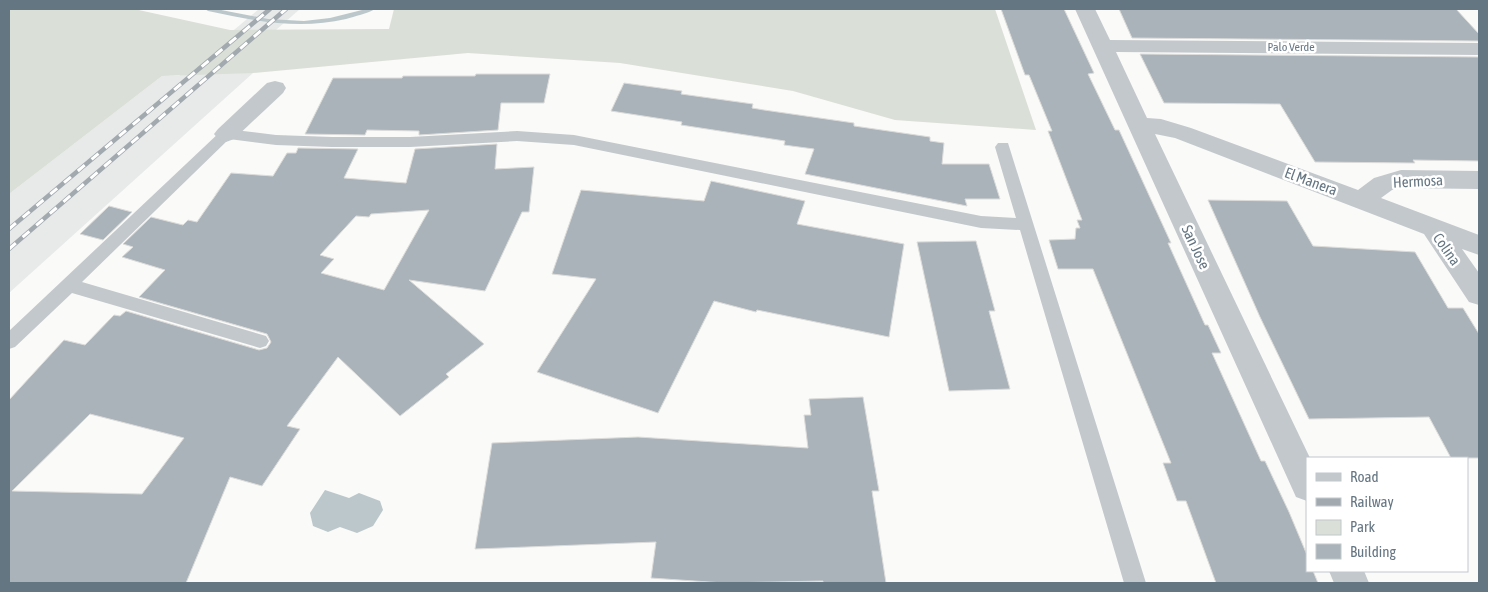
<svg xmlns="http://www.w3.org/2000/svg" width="1488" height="592" font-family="'Asap Condensed',sans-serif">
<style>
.built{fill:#e8e9e9}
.green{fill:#dadfd7}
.water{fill:#bbc7cb}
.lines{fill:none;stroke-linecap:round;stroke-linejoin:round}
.stream{fill:#bbc7cb;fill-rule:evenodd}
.building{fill:#aab3b9;stroke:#dcdcda;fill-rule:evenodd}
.service{fill:#c3c8cc;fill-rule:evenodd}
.minor{fill:#c3c8cc;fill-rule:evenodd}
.rail-casing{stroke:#a2aab0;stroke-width:4.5}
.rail{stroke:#fff;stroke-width:3;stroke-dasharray:9;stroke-linecap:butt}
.labels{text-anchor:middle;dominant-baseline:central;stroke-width:5;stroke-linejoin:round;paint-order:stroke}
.far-street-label{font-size:12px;fill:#657683;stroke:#fff}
.street-label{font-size:15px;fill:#657683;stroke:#fff}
</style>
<rect width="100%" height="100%" fill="#fafaf8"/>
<path class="built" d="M 259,9 L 300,9 L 227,73 L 253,73 L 9,293 L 9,194 L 162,76 L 179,76 Z"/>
<path class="green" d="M 9,9 L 134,9 L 230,30 L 389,29 L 394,9 L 995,9 L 1036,130 L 895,120 L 793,91 L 620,63 L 468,53 L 253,73 L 162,76 L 9,194 Z"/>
<path class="water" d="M 325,490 L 349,498 L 359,493 L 380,501 L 383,510 L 373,526 L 357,533 L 340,527 L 328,532 L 313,526 L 310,513 Z"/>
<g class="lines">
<path class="stream" d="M 205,9 L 216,9 L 268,19 L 304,21 L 330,18 L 366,9 L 375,9 C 367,14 355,16 346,19 C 299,30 255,21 208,11 Z"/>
</g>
<g class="building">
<path d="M 1001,9 L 1064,9 L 1094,73 L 1088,74 L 1115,130 L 1119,130 L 1171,243 L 1168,243 L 1205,325 L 1208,325 L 1221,353 L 1212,353 L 1261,461 L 1265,461 L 1289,512 L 1307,555 L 1307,571 L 1313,571 L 1318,583 L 1216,583 L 1186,501 L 1177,501 L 1163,463 L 1171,463 L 1093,269 L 1058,269 L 1049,240 L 1075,239 L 1076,228 L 1080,228 L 1077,220 L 1082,220 L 1048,131 L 1052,131 L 1029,75 L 1025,75 Z"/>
<path d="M 1119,9 L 1456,9 L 1479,34 L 1479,41 L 1132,38 Z"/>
<path d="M 1140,54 L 1479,57 L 1479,161 L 1413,160 L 1415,163 L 1315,162 L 1280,104 L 1164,103 Z"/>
<path d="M 476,74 L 550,74 L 544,103 L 501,103 L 498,130 L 419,135 L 419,131 L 367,130 L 365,135 L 305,134 L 333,78 L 402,78 L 403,76 L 475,76 Z"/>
<path d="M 624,83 L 682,91 L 681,94 L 753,104 L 752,108 L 764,110 L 854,123 L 854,126 L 930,137 L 930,141 L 944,143 L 942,164 L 989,164 L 1000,199 L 965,199 L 967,206 L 805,174 L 814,149 L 784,145 L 785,141 L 681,125 L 682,122 L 611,111 Z"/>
<path d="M 497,144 L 495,169 L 534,167 L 529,212 L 522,212 L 485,291 L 409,280 L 484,344 L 446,374 L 449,377 L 400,416 L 338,357 L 287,426 L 300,429 L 262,486 L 230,477 L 186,583 L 9,583 L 9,400 L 64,340 L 85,345 L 114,315 L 120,316 L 126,311 L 259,350 L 267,348 L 271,342 L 267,334 L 139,297 L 165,270 L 122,257 L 133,247 L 123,244 L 151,217 L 183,225 L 188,220 L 197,222 L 231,173 L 273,176 L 287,153 L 296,153 L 298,148 L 358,149 L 344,178 L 406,183 L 415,149 ZM 429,210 L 384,290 L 321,273 L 334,259 L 320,255 L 356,216 L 369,217 L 371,214 ZM 90,414 L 184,438 L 142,494 L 12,491 Z"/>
<path d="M 711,181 L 805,201 L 797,224 L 904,244 L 889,337 L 757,310 L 756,312 L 714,301 L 658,413 L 537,372 L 596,279 L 552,274 L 581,190 L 704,201 Z"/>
<path d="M 1208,200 L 1287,201 L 1313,246 L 1415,252 L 1448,308 L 1463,308 L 1479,334 L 1479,458 L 1451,458 L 1429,417 L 1309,419 L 1260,317 Z"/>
<path d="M 109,206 L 132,212 L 103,240 L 80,234 Z"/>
<path d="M 976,241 L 995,311 L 989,311 L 1010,389 L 949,391 L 917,242 Z"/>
<path d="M 863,397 L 879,491 L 872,491 L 886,583 L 823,583 L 823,581 L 724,583 L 651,578 L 656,542 L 475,549 L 492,443 L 638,437 L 808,448 L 804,415 L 811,415 L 809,399 Z"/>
</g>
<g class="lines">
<path class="service" d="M 226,129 L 276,135 L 332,137 L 410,137 L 517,131 L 574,135 L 981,216 L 1016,218 L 995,147 L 998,143 L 1008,143 L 1146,583 L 1124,583 L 1020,230 L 981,228 L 574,145 L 517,141 L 410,147 L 332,147 L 276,145 L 229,139 L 82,282 L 266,336 L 269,341 L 266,346 L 260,348 L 72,293 L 15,347 L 9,349 L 9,331 L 221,131 Z"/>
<g class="minor">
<path d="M 1075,9 L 1095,9 L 1110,40 L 1479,43 L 1479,55 L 1116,52 L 1147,118 L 1161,119 L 1191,128 L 1358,190 L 1374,178 L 1401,170 L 1479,171 L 1479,189 L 1401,188 L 1392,190 L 1381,198 L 1479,235 L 1479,255 L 1462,249 L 1479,273 L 1479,305 L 1469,302 L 1424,234 L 1175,138 L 1155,134 L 1310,458 L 1307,458 L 1307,501 L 1296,497 Z"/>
<path d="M 275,81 L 283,83 L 286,88 L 283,93 L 234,139 L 226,142 L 218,139 L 214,134 L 218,129 L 267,83 Z"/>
<path d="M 1329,571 L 1364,571 L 1369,583 L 1334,583 Z"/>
</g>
<defs>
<g id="rail">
<path d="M 9,229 L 270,9"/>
<path d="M 9,249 L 286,9"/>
</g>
</defs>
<use href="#rail" class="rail-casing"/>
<use href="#rail" class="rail"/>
</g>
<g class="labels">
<g class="far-street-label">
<text x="1291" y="47">Palo Verde</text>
</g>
<g class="street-label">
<text transform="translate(1311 181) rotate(20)">El Manera</text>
<text transform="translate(1418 181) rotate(-3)">Hermosa</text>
<text transform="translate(1196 247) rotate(65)">San Jose</text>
<text transform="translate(1447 249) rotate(55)">Colina</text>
</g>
</g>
<rect width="1488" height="592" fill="none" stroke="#657683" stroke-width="20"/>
<rect x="1306" y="457" width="162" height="115" fill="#ffffff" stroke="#c1c8cd"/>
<rect x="1316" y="473" width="25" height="8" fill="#c3c8cc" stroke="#c1c8cd"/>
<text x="1350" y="482" font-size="15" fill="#657683">Road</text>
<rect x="1316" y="498" width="25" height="8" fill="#a2aab0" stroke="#c1c8cd"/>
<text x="1350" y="507" font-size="15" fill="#657683">Railway</text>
<rect x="1316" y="520" width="25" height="15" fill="#dadfd7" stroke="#c1c8cd"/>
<text x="1350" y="532" font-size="15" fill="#657683">Park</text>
<rect x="1316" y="544" width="25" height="15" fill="#aab3b9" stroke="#c1c8cd"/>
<text x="1350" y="557" font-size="15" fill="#657683">Building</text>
</svg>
